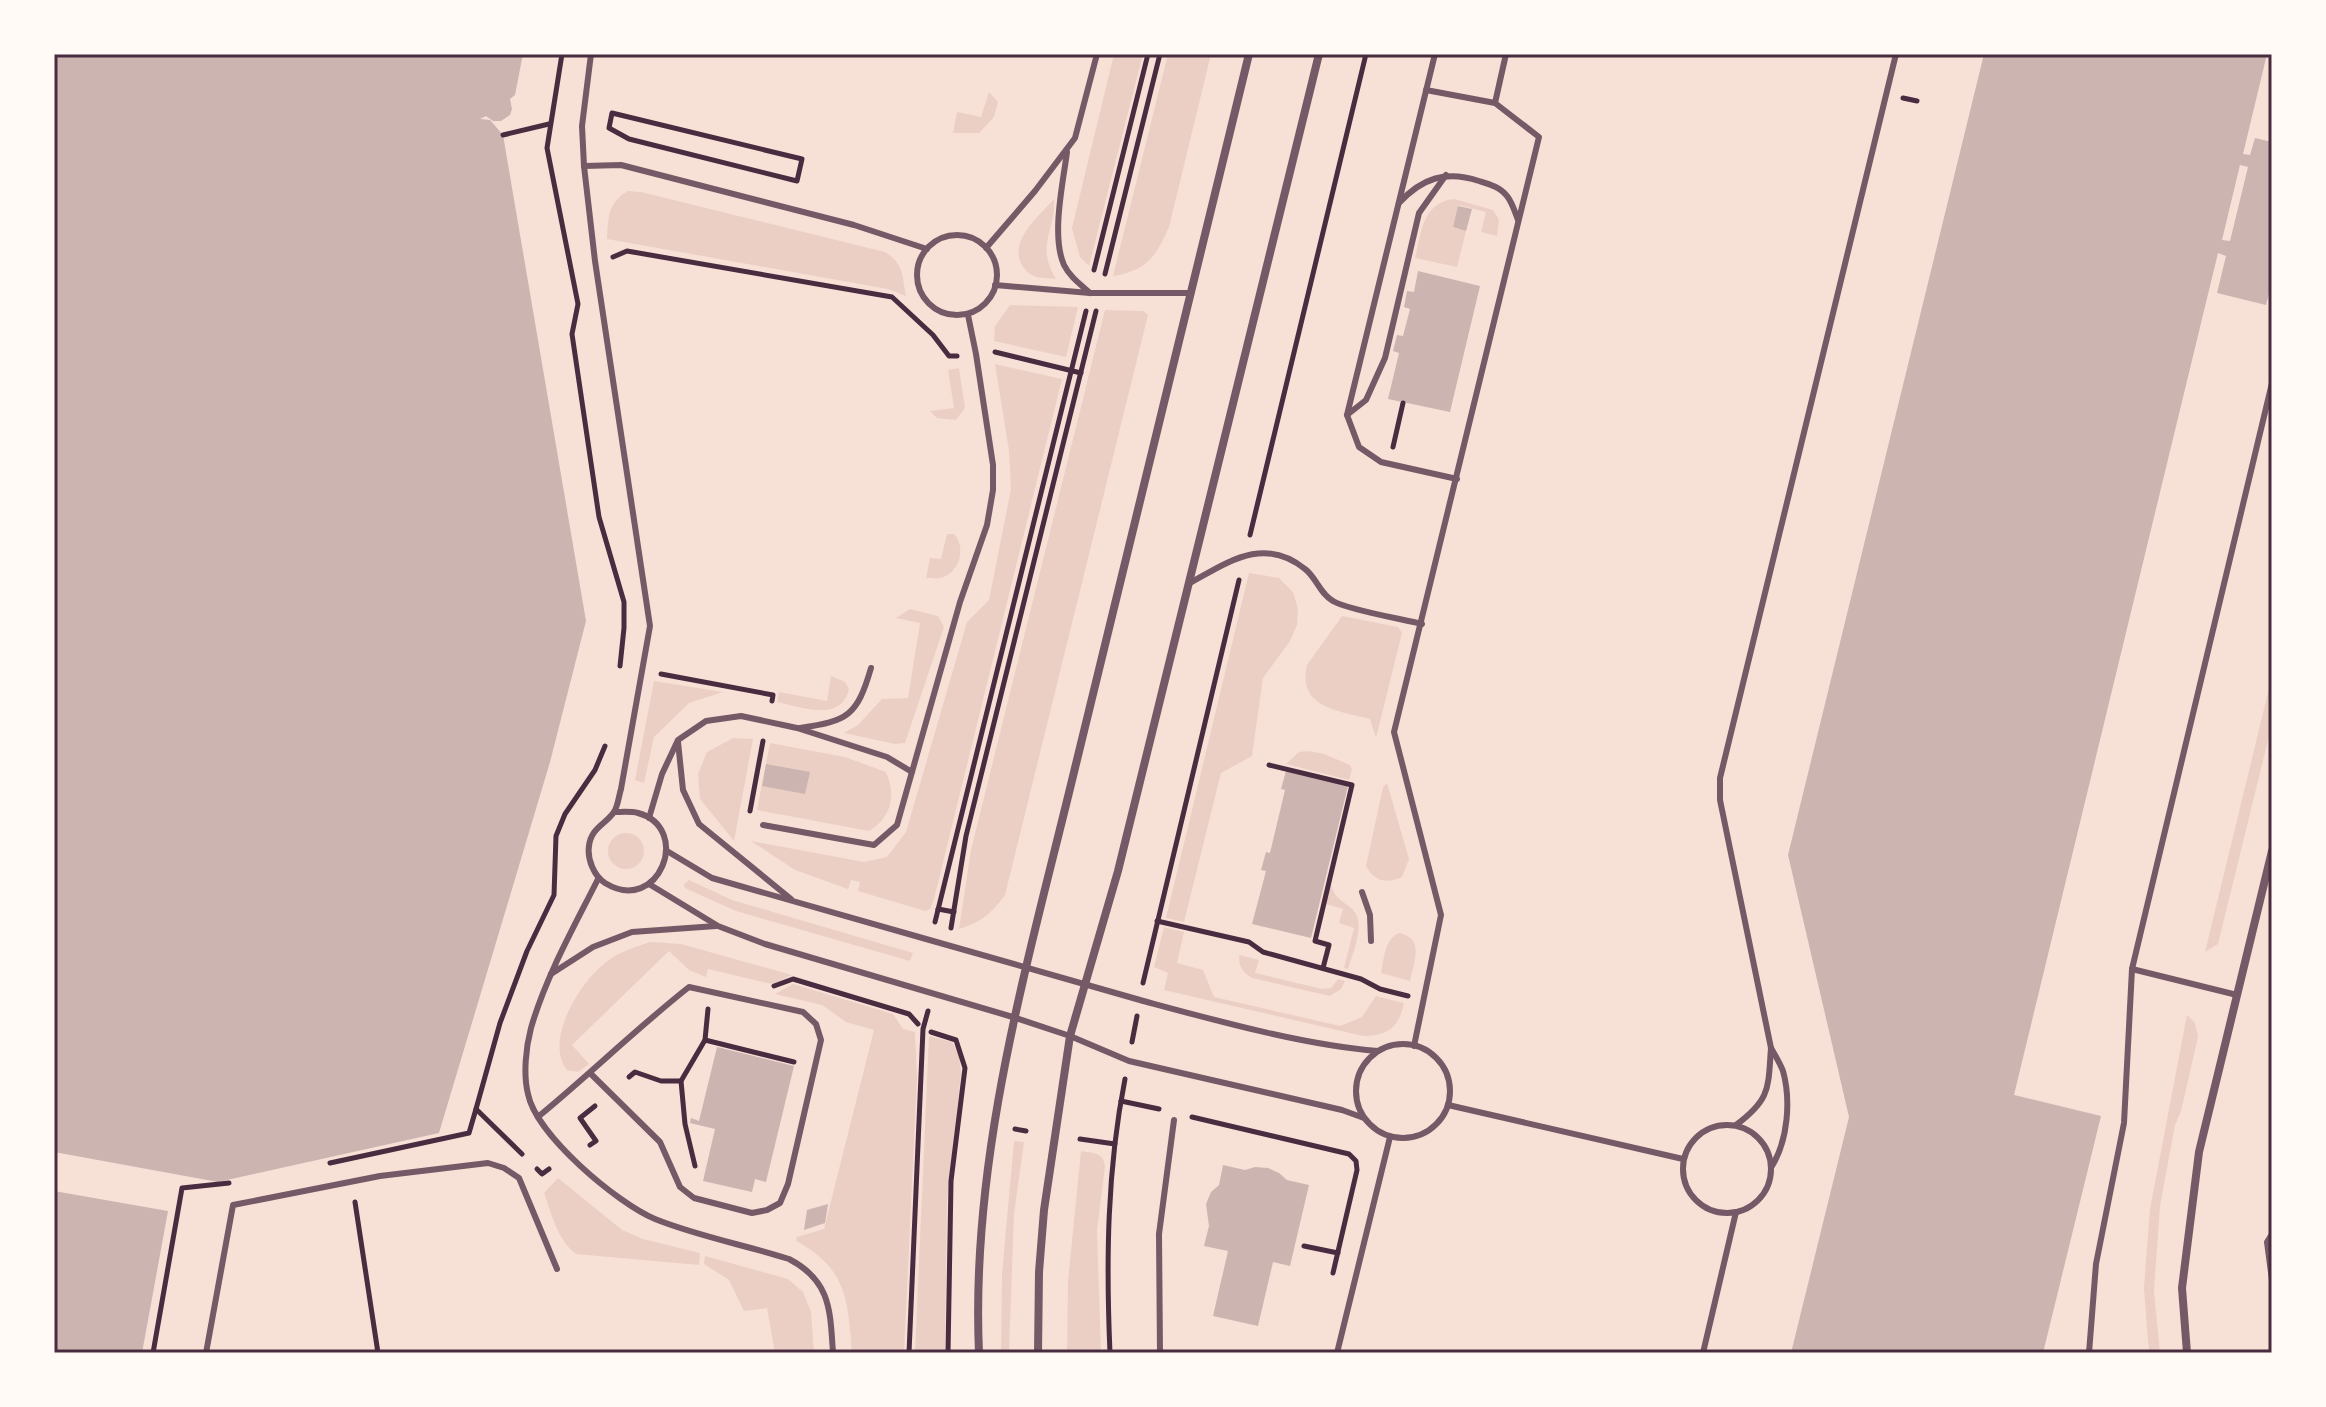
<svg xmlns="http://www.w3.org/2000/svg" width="2326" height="1407" font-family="Merriweather,serif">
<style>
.green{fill:#ebcfc5}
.building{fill:#ccb4b1;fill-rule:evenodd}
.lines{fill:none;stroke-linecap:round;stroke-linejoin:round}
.path{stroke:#4a2c40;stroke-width:5}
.service{stroke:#755966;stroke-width:6}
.minor{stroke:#755966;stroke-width:8}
.neatline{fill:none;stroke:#4a2c40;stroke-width:3}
</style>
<rect width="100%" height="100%" fill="#f7e1d7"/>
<g class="green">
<path d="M 1114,54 L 1143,54 L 1089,266 L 1080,257 L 1072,228 Z"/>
<path d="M 1168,54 L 1211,54 L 1169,227 C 1156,257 1146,271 1113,276 Z"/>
<path d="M 989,92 L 998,102 L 994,117 L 979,133 L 953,133 L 957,112 L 981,117 Z"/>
<path d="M 628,191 L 641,192 L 885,252 C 904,264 902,275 906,296 L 888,289 L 607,239 C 608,218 608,202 628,191 Z"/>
<path d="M 1054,199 C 1056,232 1035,244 1056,279 C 1042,278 1030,279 1022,265 C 1008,241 1039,216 1054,199 Z"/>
<path d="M 1454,199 L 1493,210 L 1499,220 L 1497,236 L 1481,232 L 1486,212 L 1459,205 L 1453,227 L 1466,231 L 1457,267 L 1415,258 C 1421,233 1423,202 1454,199 Z"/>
<path d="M 1010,305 L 1078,307 L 1066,357 L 994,341 L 995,326 Z"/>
<path d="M 1105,310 L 1143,311 L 1148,315 L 1005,895 C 991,914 981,922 959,929 L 971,850 Z"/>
<path d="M 995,364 L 1062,379 L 934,899 L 930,909 L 925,911 L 858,891 L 860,882 L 851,880 L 848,889 L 795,870 L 751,841 L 864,862 L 887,857 L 906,832 L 967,622 L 989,600 L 1011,489 L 1009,451 Z"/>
<path d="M 959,368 L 965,408 L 956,420 L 937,418 L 930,411 L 954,408 L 948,370 Z"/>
<path d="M 947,534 L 954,534 C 967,548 959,574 940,578 C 935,579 930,578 926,578 L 930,558 L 941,559 Z"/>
<path d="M 1249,573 L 1279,578 L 1293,592 L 1298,609 L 1297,625 L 1290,641 L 1263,678 L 1252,756 L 1221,773 L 1184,922 L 1166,918 Z"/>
<path d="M 910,609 L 938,616 L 944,627 L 905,743 L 895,744 L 844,733 L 858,725 L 882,699 L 908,698 L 920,623 L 896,618 Z"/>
<path d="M 1342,616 L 1398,627 L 1402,633 L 1376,738 L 1370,719 C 1340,711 1297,708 1307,665 Z"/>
<path d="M 831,676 L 845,682 L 849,689 C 841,723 801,707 777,702 L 779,692 L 827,701 Z"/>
<path d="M 2272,676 L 2272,724 L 2218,944 L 2205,952 Z"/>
<path d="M 654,681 L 723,692 L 689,703 L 654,737 L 644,783 L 635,780 Z"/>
<path d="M 733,738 L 753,739 L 734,841 L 700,799 L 698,774 L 707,752 Z"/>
<path d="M 770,743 L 845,757 L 886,772 C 896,795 892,817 869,831 L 757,810 Z"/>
<path d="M 1309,751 L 1324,754 L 1350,765 L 1352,769 L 1349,780 L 1286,764 L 1299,752 Z"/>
<path d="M 1387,783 L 1409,859 L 1402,877 C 1386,884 1375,882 1366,866 L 1383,787 Z"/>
<circle cx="626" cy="851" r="18"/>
<path d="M 689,880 L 732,900 L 913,953 L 910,961 L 736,911 L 685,888 L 684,884 Z"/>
<path d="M 1330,883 C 1335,897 1339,899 1350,907 C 1368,920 1353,952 1348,969 L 1344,968 L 1354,928 L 1339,923 L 1343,909 L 1326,904 Z"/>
<path d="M 1164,927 L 1184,932 L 1177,963 L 1203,970 L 1214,997 L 1340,1026 L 1362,1017 L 1376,996 L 1404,1003 C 1399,1027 1388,1036 1363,1036 L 1164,990 L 1168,973 L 1154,967 Z"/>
<path d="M 1399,933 C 1425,938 1414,962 1410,981 L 1381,973 C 1384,960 1384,939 1399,933 Z"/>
<path d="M 650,942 L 681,944 L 792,975 L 772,984 L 708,969 L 706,977 L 689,970 L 669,951 L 572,1045 L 589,1064 L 578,1072 L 567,1070 C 543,1040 582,978 609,960 C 621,951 636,947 650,942 Z"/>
<path d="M 1239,955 L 1259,960 L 1255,973 L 1322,989 L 1331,988 L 1338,979 L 1345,981 L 1341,989 L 1330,996 L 1252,978 C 1242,972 1239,967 1239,955 Z"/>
<path d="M 793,984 L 893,1014 L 903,1029 L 915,1032 L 917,1079 L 904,1353 L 852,1353 C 848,1301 847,1268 796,1241 L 797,1237 L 824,1229 L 874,1030 L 846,1022 L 822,1005 L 775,994 Z"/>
<path d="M 2187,1015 L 2195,1023 L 2198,1037 L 2181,1111 L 2175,1125 L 2160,1206 L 2154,1291 L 2160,1353 L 2149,1353 L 2144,1288 L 2150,1209 Z"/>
<path d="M 929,1036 L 952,1042 L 959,1055 L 961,1073 L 947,1200 L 945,1353 L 915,1353 Z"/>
<path d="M 1014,1141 L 1024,1142 L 1014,1214 L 1009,1353 L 1001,1353 L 1002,1274 Z"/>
<path d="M 1081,1151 C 1093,1153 1103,1152 1105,1166 L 1097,1230 L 1101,1353 L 1067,1353 L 1068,1281 Z"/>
<path d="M 558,1178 L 622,1230 L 643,1239 L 700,1253 L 699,1265 L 576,1254 C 557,1239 552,1215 544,1193 Z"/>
<path d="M 705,1256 L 788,1279 L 803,1292 L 811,1312 L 814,1353 L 775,1353 L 767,1308 L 744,1311 L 729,1280 L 704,1264 Z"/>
</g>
<g class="building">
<path d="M 54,54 L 523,54 L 515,95 L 510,99 L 512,109 L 510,115 L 501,121 L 493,121 L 486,116 L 480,119 L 490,120 L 503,135 L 586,621 L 550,762 L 439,1133 L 218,1182 L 54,1152 Z"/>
<path d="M 1984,54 L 2267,54 L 2243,154 L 2250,155 L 2255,138 L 2272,142 L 2272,282 L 2266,305 L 2217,293 L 2226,256 L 2218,253 L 2014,1095 L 2101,1116 L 2043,1353 L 1791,1353 L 1849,1117 L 1788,855 ZM 2240,165 L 2248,167 L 2230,241 L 2222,240 Z"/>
<path d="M 1458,206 L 1472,209 L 1466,231 L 1453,227 Z"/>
<path d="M 1418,271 L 1480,286 L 1450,412 L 1388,399 L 1399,353 L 1393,351 L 1397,335 L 1403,336 L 1410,309 L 1404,307 L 1407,291 L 1414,292 Z"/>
<path d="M 766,764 L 810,772 L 805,794 L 762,786 Z"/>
<path d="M 1286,771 L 1348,786 L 1311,938 L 1252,924 L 1266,871 L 1261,870 L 1266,852 L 1270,853 L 1285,790 L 1281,789 Z"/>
<path d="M 717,1047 L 794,1066 L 766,1182 L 755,1179 L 752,1192 L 703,1181 L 715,1129 L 690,1123 L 691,1118 L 699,1121 Z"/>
<path d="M 1223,1165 L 1245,1170 L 1255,1167 L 1268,1168 L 1279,1173 L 1287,1180 L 1309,1185 L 1290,1266 L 1273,1262 L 1258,1326 L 1213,1316 L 1228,1251 L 1204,1246 L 1209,1226 L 1206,1204 L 1211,1192 L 1219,1185 Z"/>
<path d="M 54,1191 L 168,1211 L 142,1353 L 54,1353 Z"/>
<path d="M 828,1204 L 825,1223 L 804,1230 L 807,1210 Z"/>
</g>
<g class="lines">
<g class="path">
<path d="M 562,54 L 547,148 L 578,304 L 572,334 L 599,517 L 624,602 L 624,628 L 620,666"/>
<path d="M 1903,98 L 1917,101"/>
<path d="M 612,113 L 802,159 L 797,181 L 629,139 L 609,128 Z"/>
<path d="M 503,135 L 549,124"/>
<path d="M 613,257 L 627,251 L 892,297 L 933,335 L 949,356 L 957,356"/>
<path d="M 1094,270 L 1148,54"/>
<path d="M 1105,274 L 1160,54"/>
<path d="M 995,352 L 1081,373"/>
<path d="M 1393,447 L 1403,403"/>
<path d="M 1250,535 L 1366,54"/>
<path d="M 661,674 L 773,695 L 772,701"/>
<path d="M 1269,765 L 1352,785 L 1315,941 L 1329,945 L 1323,968"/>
<path d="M 750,811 L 763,741"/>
<path d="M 938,909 L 954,912"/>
<path d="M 1157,921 L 1249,942 L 1263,952 L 1361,979 L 1380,989 L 1408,996"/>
<path d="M 935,922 L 1086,311"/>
<path d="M 951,928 L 966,836 L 1096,311"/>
<path d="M 1143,983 L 1239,580"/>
<path d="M 774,986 L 793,979 L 909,1014 L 918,1024"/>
<path d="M 931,1032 L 956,1040 L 965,1068 L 951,1181 L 948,1353"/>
<path d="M 705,1040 L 794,1062"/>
<path d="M 1132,1042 L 1137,1016"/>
<path d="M 629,1077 L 635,1072 L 661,1081 L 681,1081 L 685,1124 L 695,1166"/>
<path d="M 681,1081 L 705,1040 L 708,1009"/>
<path d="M 1121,1101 L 1159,1109"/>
<path d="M 1192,1117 L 1349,1154 L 1356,1161 L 1357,1170 L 1333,1273"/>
<path d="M 1015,1129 L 1026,1131"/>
<path d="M 1080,1139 L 1115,1144"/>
<path d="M 590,1145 L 596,1141 L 580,1118 L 595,1106"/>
<path d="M 522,1154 L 476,1109 L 500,1023 L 527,951 L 554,895 L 556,836 L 565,814 L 595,770 L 605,746"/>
<path d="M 330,1163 L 469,1133 L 476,1109"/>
<path d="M 537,1169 L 542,1174 L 549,1169"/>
<path d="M 355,1202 L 378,1353"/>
<path d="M 1304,1246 L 1338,1253"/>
<path d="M 153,1353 L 182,1188 L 229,1183"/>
<path d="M 909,1353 L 923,1029 L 928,1011"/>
<path d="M 1110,1353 C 1106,1261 1107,1170 1125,1079"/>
</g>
<g class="service">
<path d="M 591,54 L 582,126 L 584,166 L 595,261 L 650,626 L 621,789 C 619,795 618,806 614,812 C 605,825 591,828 589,846 C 587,859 594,876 605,883 C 659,916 693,828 638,813 C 631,811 621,812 614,812"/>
<path d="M 1435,54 L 1347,415 L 1359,447 L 1381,462 L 1457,479"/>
<path d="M 1426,90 L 1495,103"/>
<path d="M 1067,152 C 1063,183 1051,236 1064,265 C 1070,277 1080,284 1090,293"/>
<path d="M 584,166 L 621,165 L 854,225 L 927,249"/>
<path d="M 1399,203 C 1422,178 1446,170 1479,181 C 1489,184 1500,187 1507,196 C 1512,202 1515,212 1518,220"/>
<circle cx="957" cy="275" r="40"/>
<path d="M 986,248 L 1035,191 L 1075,138 L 1097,54"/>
<path d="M 995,285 L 1090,293 L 1190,293"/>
<path d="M 1347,415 L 1366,400 L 1385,358 L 1419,213 L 1446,175"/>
<path d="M 1188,584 C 1227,563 1263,535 1305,569 C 1316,577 1320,594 1333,601 C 1348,610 1402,619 1422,624"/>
<path d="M 800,728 C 848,721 857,716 871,668"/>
<path d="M 678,742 L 683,790 L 699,824 L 791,899"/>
<path d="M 649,818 L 662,774 L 678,740 L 706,721 L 741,716 L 797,728 L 887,757 L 912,772"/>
<path d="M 763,825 L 874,845 L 897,825 L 960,602 L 987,525 L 993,490 L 993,465 L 976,354 L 968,315"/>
<path d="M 667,851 L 712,878 C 855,918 997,960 1140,1000 C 1214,1020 1303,1045 1378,1051"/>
<path d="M 598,879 C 574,927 546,976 531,1028 C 526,1047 523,1074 528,1094 C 536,1135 617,1203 655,1219 C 697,1236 745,1245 789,1259 C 831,1281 830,1310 833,1353"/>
<path d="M 649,884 L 718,926 L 765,944 L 1016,1018 L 1070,1036 L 1129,1061 L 1342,1110 L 1364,1118"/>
<path d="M 1362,892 L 1370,915 L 1371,941"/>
<path d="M 2132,969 L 2237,995"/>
<path d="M 551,974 L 593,947 L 632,932 L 716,926"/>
<circle cx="1403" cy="1091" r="47"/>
<path d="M 1414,1046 L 1441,915 L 1394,732 L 1539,137 L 1495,103 L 1506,54"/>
<path d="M 1771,1048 C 1775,1055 1780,1063 1783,1071 C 1791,1100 1788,1140 1772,1166"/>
<path d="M 1448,1105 L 1683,1159"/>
<path d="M 539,1116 C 590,1074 637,1028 689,987 L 803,1012 L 816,1024 L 821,1040 L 788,1184 L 780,1203 L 767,1210 L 752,1213 L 694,1198 L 680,1187 L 660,1142 L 591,1074"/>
<circle cx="1727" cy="1169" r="44"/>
<path d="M 1736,1125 C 1771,1099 1768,1088 1771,1048 L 1720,800 L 1720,778 L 1896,54"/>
<path d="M 2272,1234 L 2267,1242 L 2272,1280"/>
<path d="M 206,1353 L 233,1205 L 380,1176 L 488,1163 L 504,1168 L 519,1178 L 557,1269"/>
<path d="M 1160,1353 L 1159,1234 L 1174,1120"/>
<path d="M 1337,1353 L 1390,1137"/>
<path d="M 1703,1353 L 1736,1212"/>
<path d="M 2089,1353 L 2096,1264 L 2124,1123 L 2132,969 L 2272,383"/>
</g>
<g class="minor">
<path d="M 979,1353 C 970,1154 1029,959 1075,768 C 1133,530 1191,292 1249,54"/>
<path d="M 1038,1353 L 1039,1272 L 1044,1210 L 1070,1036 L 1118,871 L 1319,54"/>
<path d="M 2187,1353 L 2182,1288 L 2199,1152 L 2272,851"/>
</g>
</g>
<rect width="2326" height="1407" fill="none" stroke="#fffaf5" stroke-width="112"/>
<rect x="56" y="56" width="2214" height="1295" class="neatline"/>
</svg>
